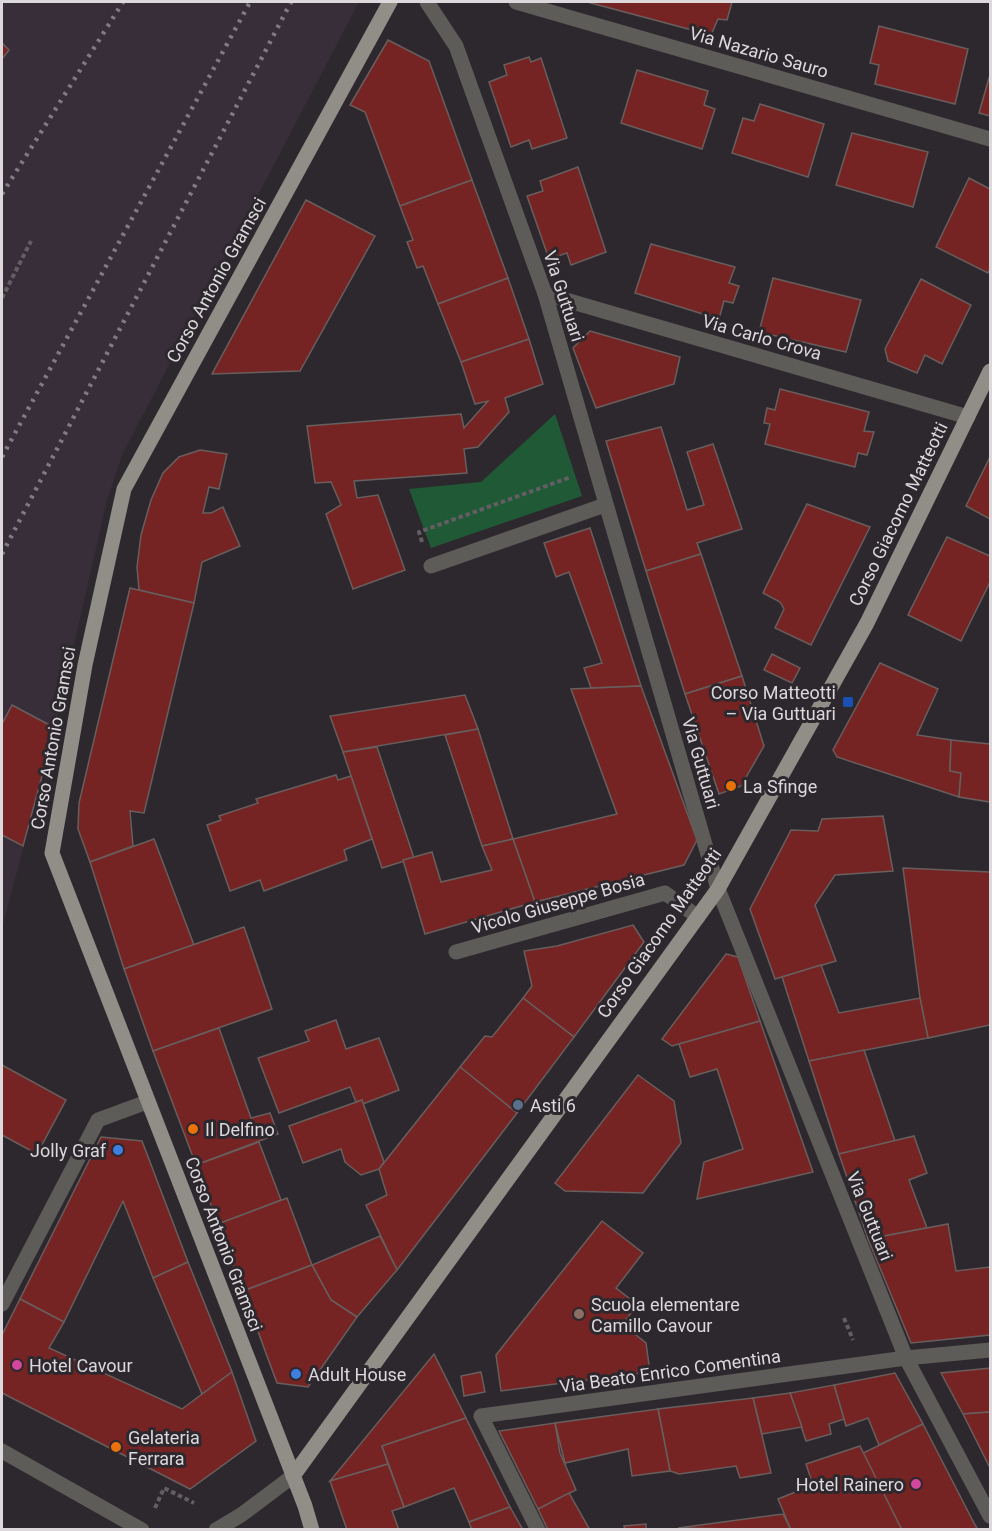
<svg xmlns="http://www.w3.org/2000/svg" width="992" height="1531" font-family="Roboto,sans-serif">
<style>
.built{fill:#382e39}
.green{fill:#205936}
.building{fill:#762423;stroke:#685e5d;stroke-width:1.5}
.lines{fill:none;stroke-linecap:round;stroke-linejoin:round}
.path{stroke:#625e63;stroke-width:4;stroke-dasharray:4.5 3;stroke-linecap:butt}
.minor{stroke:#5d5c59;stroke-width:15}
.major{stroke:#908e86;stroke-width:15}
.rail{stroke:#7f7b80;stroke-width:4.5;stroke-dasharray:3 6;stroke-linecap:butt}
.transit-dot{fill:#1a4fb4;stroke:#2d282e;stroke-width:2}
.food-dot{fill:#e8710a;stroke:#2d282e;stroke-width:2}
.service-dot{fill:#5c6f8a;stroke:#2d282e;stroke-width:2}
.shop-dot{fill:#3f7fe0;stroke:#2d282e;stroke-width:2}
.education-dot{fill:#8d6e63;stroke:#2d282e;stroke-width:2}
.hotel-dot{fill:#d1479c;stroke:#2d282e;stroke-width:2}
.labels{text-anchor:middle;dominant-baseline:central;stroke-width:6;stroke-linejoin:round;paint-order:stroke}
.street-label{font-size:18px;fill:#dcd8dc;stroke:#2d282e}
.poi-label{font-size:18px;fill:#dcd8dc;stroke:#2d282e;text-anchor:start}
</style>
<rect width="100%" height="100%" fill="#2d282e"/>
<path class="built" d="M 2,2 L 359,2 L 123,453 L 107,500 L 55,728 L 2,928 Z"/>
<path class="green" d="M 555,414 L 582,496 L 431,548 L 409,489 L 481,482 Z"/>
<g class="building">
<path d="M 587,2 L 732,2 L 727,20 L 718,19 L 711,35 Z"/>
<path d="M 879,26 L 968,49 L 955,104 L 875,84 L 879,65 L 870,63 Z"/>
<path d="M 388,40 L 429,61 L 472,180 L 400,206 L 365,112 L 350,105 Z"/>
<path d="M 2,43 L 9,50 L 2,59 Z"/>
<path d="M 529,57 L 531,62 L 541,58 L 567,138 L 532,149 L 529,140 L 511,147 L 489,82 L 507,75 L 504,65 Z"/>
<path d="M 637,70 L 708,91 L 704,105 L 715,109 L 702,149 L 621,123 Z"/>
<path d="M 989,78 L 990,79 L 990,116 L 979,113 Z"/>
<path d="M 760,104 L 824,124 L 808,177 L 732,153 L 743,118 L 754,121 Z"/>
<path d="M 852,133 L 928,152 L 913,207 L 836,185 Z"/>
<path d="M 578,167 L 606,252 L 571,265 L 567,253 L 549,259 L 527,196 L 543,191 L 540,181 Z"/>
<path d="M 969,178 L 990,189 L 990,268 L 988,273 L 936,247 Z"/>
<path d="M 472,180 L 508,278 L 438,304 L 423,266 L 417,268 L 407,242 L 413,240 L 400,206 Z"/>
<path d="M 306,200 L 375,236 L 300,371 L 212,374 Z"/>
<path d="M 651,244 L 735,267 L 729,283 L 739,286 L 733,303 L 724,301 L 719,319 L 635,293 Z"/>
<path d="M 508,278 L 529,339 L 461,362 L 438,304 Z"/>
<path d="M 773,278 L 861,300 L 846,352 L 759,332 Z"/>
<path d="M 921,279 L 971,305 L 942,364 L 925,355 L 917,373 L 888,361 L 885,349 Z"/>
<path d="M 590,331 L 680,357 L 674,384 L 596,408 L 573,348 Z"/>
<path d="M 529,339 L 543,384 L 505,398 L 509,412 L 478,447 L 464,449 L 467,473 L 354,481 L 357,498 L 378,495 L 405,570 L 353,589 L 326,514 L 341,505 L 331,482 L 315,483 L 307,426 L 461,414 L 464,428 L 488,401 L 475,404 L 461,362 Z"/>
<path d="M 780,389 L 869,412 L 864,431 L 874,432 L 867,455 L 858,453 L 855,467 L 765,444 L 770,424 L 764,423 L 767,408 L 775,410 Z"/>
<path d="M 661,427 L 687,510 L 704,505 L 687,452 L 713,444 L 742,529 L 697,543 L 701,554 L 646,571 L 606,441 Z"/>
<path d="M 200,450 L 227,454 L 219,489 L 209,487 L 203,513 L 211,513 L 223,507 L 240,546 L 202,562 L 194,603 L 139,590 L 137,567 L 141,535 L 151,500 L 163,473 L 179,457 Z"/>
<path d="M 990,457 L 990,519 L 966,506 Z"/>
<path d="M 807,504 L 870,527 L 811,645 L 775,628 L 784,609 L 780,602 L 763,593 Z"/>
<path d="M 590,528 L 641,686 L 591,688 L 584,668 L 602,663 L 569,572 L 556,577 L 544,543 Z"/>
<path d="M 947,537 L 990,556 L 990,582 L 961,641 L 908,615 Z"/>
<path d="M 701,554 L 742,676 L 685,694 L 646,571 Z"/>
<path d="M 130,588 L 194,603 L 144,813 L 130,811 L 133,846 L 90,862 L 78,829 L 79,803 Z"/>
<path d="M 772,654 L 800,668 L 792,683 L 764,670 Z"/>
<path d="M 880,663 L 938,689 L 917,735 L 951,740 L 950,771 L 961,773 L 959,797 L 837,757 L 833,750 Z"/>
<path d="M 742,676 L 764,746 L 741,786 L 719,794 L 685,694 Z"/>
<path d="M 641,686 L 697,840 L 684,865 L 535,902 L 513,839 L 617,814 L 571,689 Z"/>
<path d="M 465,695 L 478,729 L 343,752 L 330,716 Z"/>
<path d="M 12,705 L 55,728 L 23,846 L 2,835 L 2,724 Z"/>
<path d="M 478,729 L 513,839 L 482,846 L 445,735 Z"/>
<path d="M 951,740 L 990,744 L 990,802 L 959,797 L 961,773 L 950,771 Z"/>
<path d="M 377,747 L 414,858 L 382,868 L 343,752 Z"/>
<path d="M 336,775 L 338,780 L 351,776 L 372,839 L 344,850 L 347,860 L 264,891 L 260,880 L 230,891 L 207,825 L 221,820 L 219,816 L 258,803 L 256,799 Z"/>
<path d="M 883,816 L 893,871 L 835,875 L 815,905 L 836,961 L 775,979 L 750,909 L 791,830 L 818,831 L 822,819 Z"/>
<path d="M 154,839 L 194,945 L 124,969 L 90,862 Z"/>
<path d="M 513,839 L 535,902 L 425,934 L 403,860 L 432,852 L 441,882 L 492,870 L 482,846 Z"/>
<path d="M 903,868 L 990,872 L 990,1025 L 928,1038 L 920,998 Z"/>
<path d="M 633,925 L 644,942 L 574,1037 L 523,998 L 532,986 L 524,951 L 557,946 Z"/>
<path d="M 244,927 L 272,1009 L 153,1051 L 124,969 Z"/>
<path d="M 726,954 L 738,957 L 760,1021 L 672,1046 L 662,1039 Z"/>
<path d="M 821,965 L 839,1013 L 920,998 L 928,1038 L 809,1061 L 782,977 Z"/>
<path d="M 523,998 L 574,1037 L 517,1113 L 460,1067 L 485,1036 L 492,1037 Z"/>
<path d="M 336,1020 L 346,1049 L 379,1038 L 399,1090 L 363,1104 L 362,1100 L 356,1102 L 350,1087 L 279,1113 L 258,1058 L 309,1041 L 305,1031 Z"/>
<path d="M 760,1021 L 813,1172 L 697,1199 L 704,1162 L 743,1149 L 717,1069 L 690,1077 L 679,1044 Z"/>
<path d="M 219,1028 L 251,1118 L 270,1113 L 278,1134 L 196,1165 L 153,1051 Z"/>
<path d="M 864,1050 L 895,1141 L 839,1154 L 809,1061 Z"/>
<path d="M 2,1065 L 66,1100 L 37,1154 L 2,1135 Z"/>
<path d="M 460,1067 L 517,1113 L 397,1270 L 366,1205 L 387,1195 L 379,1169 Z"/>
<path d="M 638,1075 L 674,1101 L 681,1143 L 643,1193 L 565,1191 L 555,1183 Z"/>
<path d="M 362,1100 L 384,1162 L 379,1169 L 361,1175 L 345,1162 L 341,1149 L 303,1163 L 289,1126 Z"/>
<path d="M 914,1136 L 927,1173 L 909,1180 L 927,1228 L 868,1239 L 839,1154 Z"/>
<path d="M 101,1137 L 142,1141 L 188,1262 L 153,1278 L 123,1201 L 64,1322 L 20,1299 Z"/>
<path d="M 259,1142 L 281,1200 L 218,1224 L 196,1165 Z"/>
<path d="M 287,1198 L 312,1265 L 243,1291 L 218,1224 Z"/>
<path d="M 602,1221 L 643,1253 L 616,1288 L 638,1305 L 622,1324 L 646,1343 L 650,1372 L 501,1391 L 496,1355 Z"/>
<path d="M 948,1224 L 956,1271 L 990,1267 L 990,1335 L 911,1343 L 868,1239 Z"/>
<path d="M 380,1236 L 397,1270 L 357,1317 L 331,1300 L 312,1265 Z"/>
<path d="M 188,1262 L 232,1372 L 202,1394 L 153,1278 Z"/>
<path d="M 312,1265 L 331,1300 L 357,1317 L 308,1387 L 277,1383 L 243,1291 Z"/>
<path d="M 20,1299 L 64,1322 L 49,1348 L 182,1409 L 232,1372 L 256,1441 L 190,1489 L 2,1393 L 2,1335 Z"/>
<path d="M 434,1354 L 466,1418 L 382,1446 L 388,1464 L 330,1481 Z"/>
<path d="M 990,1368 L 990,1412 L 963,1414 L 941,1373 Z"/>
<path d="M 481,1372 L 485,1392 L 464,1396 L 461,1376 Z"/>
<path d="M 895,1373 L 923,1424 L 879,1445 L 868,1418 L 846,1426 L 834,1385 Z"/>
<path d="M 834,1385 L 844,1419 L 829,1424 L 831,1434 L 806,1441 L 790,1393 Z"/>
<path d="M 790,1393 L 802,1427 L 762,1434 L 753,1398 Z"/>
<path d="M 753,1398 L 771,1473 L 740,1478 L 736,1466 L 679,1474 L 670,1471 L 658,1409 Z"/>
<path d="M 658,1409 L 670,1471 L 632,1476 L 628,1449 L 565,1463 L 555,1423 Z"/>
<path d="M 990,1412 L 990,1468 L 963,1414 Z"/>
<path d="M 466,1418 L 510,1507 L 469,1522 L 454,1488 L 404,1507 L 382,1446 Z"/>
<path d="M 555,1423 L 560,1453 L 576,1490 L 538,1509 L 499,1431 Z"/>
<path d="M 923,1424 L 974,1523 L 978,1530 L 902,1530 L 893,1516 L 863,1453 Z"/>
<path d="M 860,1446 L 902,1530 L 791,1530 L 778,1499 L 813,1485 L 806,1464 Z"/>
<path d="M 388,1464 L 404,1507 L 392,1511 L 399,1530 L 347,1530 L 330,1481 Z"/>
<path d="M 569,1493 L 590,1530 L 548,1530 L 538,1509 Z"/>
<path d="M 510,1507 L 523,1530 L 472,1530 L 469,1522 Z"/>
<path d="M 783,1514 L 791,1530 L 678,1528 Z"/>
<path d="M 646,1524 L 646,1530 L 625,1530 L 624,1526 Z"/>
</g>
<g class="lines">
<g class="path">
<path d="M 2,298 L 31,241"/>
<path d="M 422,542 L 419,532 L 571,477"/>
<path d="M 844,1318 L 853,1340"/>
<path d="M 155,1508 L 164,1488 L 194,1503"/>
</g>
<g class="minor">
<path d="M 427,2 L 456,46 L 545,294 L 718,889 L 906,1358 L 990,1516"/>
<path d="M 516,2 L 990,139"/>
<path d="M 545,294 L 968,417"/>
<path d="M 431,566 L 605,505"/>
<path d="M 456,952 L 665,893 L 698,917"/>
<path d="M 2,1304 L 98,1120 L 147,1102"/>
<path d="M 2,1451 L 142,1530"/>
<path d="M 216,1530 L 241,1515 L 293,1476"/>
<path d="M 538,1530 L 481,1416 L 906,1358 L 990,1350"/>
</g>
<g class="major">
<path d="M 293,1476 L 718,889 L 867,623 L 990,371"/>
<path d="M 312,1530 L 305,1506 L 52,853 L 85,665 L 124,489 L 390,2"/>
</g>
<g class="rail">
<path d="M 2,194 L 123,2"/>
<path d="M 2,457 L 250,2"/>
<path d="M 2,554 L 291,2"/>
</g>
</g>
<rect class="transit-dot" x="842" y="696" width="12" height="12" rx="3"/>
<g class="food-dot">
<circle cx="731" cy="786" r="6"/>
<circle cx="193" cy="1129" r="6"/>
<circle cx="116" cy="1447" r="6"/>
</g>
<circle class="service-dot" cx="518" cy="1105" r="6"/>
<g class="shop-dot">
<circle cx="118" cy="1150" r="6"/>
<circle cx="296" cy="1374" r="6"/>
</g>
<circle class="education-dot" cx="579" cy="1314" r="6"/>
<g class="hotel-dot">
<circle cx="17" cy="1365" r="6"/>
<circle cx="916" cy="1484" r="6"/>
</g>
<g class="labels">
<g class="street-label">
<text transform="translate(759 52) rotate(16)">Via Nazario Sauro</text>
<text transform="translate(216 280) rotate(-61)">Corso Antonio Gramsci</text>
<text transform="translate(564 296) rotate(72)">Via Guttuari</text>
<text transform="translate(762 337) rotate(16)">Via Carlo Crova</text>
<text transform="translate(898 514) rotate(-64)">Corso Giacomo Matteotti</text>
<text transform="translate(53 738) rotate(-80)">Corso Antonio Gramsci</text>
<text transform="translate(701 763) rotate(74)">Via Guttuari</text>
<text transform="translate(558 903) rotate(-16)">Vicolo Giuseppe Bosia</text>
<text transform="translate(659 933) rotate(-55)">Corso Giacomo Matteotti</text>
<text transform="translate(870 1216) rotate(68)">Via Guttuari</text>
<text transform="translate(224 1244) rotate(69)">Corso Antonio Gramsci</text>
<text transform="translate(670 1371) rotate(-8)">Via Beato Enrico Comentina</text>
</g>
<g class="poi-label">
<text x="836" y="692" text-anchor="end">Corso Matteotti<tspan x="836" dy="21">– Via Guttuari</tspan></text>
<text x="743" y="786">La Sfinge</text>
<text x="530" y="1105">Asti 6</text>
<text x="205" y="1129">Il Delfino</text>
<text x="106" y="1150" text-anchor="end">Jolly Graf</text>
<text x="591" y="1304">Scuola elementare<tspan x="591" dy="21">Camillo Cavour</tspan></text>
<text x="29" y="1365">Hotel Cavour</text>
<text x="308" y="1374">Adult House</text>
<text x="128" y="1437">Gelateria<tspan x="128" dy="21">Ferrara</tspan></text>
<text x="904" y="1484" text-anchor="end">Hotel Rainero</text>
</g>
</g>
<rect width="992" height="1531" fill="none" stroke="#dcd8dc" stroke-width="6"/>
</svg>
